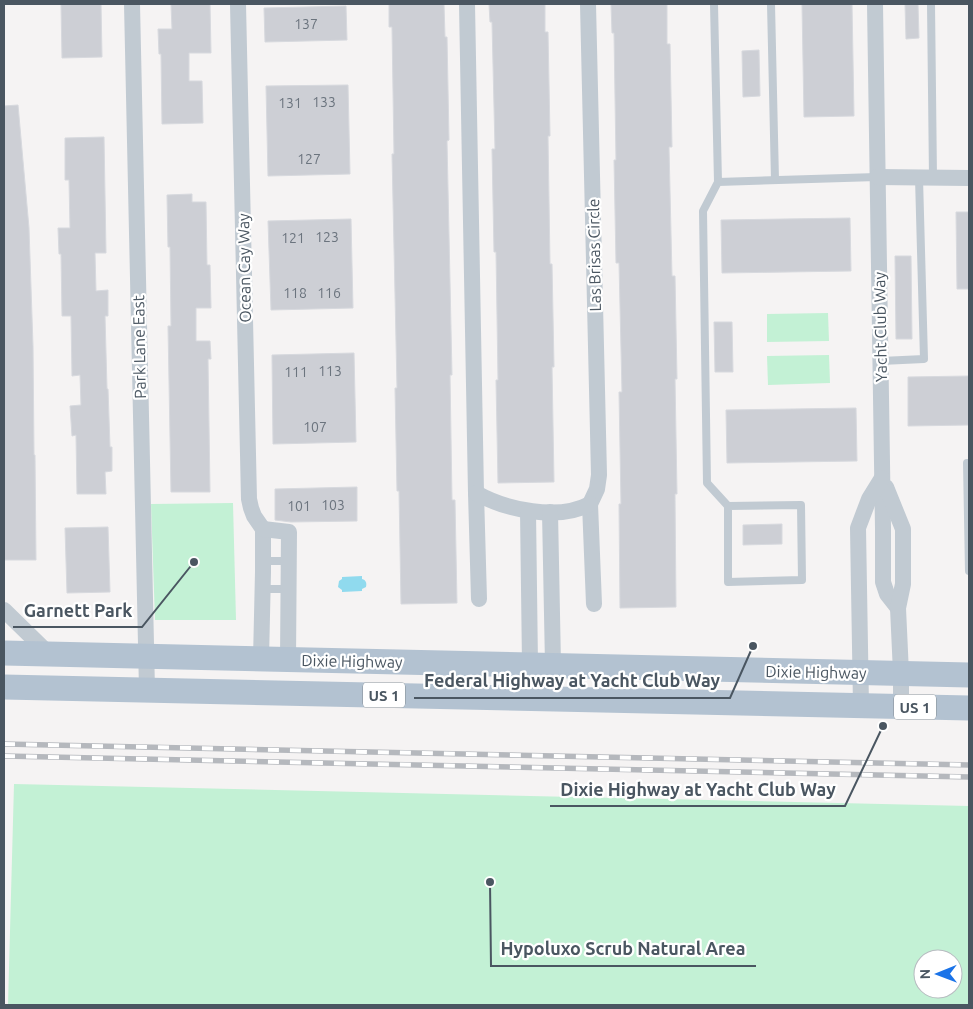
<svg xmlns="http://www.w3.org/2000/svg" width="973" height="1009" font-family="Ubuntu,sans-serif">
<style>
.green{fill:#c3f1d5;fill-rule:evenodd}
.water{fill:#90daee}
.building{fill:#cdcfd5;stroke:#d7d9de}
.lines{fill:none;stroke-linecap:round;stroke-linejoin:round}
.lane{stroke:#c1cad2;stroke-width:8}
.street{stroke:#c1cad2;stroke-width:16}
.primary{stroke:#b3c2d1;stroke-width:25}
.rail-casing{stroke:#b5b8bd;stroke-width:5.5}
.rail{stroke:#fff;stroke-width:4;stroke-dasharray:11;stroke-linecap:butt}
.labels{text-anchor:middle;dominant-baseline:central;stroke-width:4.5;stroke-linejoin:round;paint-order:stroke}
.number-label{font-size:14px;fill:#6b747e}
.shield{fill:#fff;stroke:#808990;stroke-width:1}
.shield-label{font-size:15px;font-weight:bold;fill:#4a5661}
.street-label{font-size:16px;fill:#4a5661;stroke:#fff}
.leader{fill:none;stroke:#4a5661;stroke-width:2}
.callout-dot{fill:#4a5661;stroke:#fff;stroke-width:2}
.callout-label{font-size:18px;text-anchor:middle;font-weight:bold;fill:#4a5661;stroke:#fff;stroke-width:4.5;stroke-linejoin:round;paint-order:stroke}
</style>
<rect width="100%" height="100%" fill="#f5f3f3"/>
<g class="green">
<path d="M 828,313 L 829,341 L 767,342 L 767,314 Z"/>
<path d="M 829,355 L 830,383 L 768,385 L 767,356 Z"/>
<path d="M 233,503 L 236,620 L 155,620 L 151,504 Z"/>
<path d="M 14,784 L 969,806 L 969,1005 L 8,1005 ZM 923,959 L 953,959 L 953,989 L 923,989 Z"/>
</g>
<path class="water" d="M 362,576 L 362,579 C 366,580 367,583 366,587 L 362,589 L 362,591 L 342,592 L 342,590 L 338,587 L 339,581 L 342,579 L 342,577 Z"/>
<g class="building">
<path d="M 61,4 L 101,4 L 102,57 L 62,58 Z"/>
<path d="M 171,4 L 210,4 L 211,53 L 189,53 L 189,81 L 202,81 L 203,123 L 162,124 L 161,54 L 159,54 L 158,29 L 172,29 Z"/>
<path d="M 389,4 L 444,4 L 445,37 L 447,37 L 449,140 L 447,141 L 452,375 L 450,375 L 452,500 L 455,500 L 457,603 L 401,604 L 399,491 L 397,491 L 395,388 L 397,388 L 392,154 L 394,154 L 392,27 L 389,27 Z"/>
<path d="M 489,4 L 545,4 L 545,32 L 548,32 L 550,136 L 548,136 L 550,264 L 552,264 L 554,367 L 552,367 L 554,482 L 498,483 L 496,380 L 498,380 L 496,252 L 494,252 L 492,149 L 495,149 L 492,22 L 490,22 Z"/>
<path d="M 611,4 L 667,4 L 667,44 L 670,44 L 672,147 L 669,147 L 672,276 L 675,276 L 677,379 L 675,379 L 677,494 L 675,494 L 676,607 L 620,608 L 619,504 L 621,504 L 619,392 L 622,392 L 619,263 L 616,263 L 614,160 L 616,160 L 614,33 L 612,33 Z"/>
<path d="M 802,4 L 852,4 L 854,116 L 804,117 Z"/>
<path d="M 905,4 L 918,4 L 919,38 L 906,39 Z"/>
<path d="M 346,6 L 347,40 L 265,42 L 264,8 Z"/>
<path d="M 759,50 L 760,96 L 743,97 L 742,51 Z"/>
<path d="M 348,85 L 350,174 L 268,176 L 266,86 Z"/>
<path d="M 18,105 L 29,228 L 33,346 L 34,455 L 35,455 L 36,560 L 4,560 L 4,106 Z"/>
<path d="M 104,137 L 106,253 L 95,253 L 96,291 L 108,290 L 108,316 L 105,316 L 107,389 L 108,389 L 110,447 L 112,447 L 112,471 L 105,472 L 106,494 L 77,494 L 76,435 L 72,436 L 70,406 L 81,405 L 80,375 L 72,376 L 71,316 L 62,316 L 61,254 L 59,254 L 58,228 L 70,228 L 69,180 L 65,180 L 65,138 Z"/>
<path d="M 192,194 L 192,202 L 206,202 L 207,265 L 210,265 L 211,308 L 196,308 L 196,341 L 210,341 L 211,359 L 208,359 L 210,492 L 171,492 L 168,326 L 171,326 L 170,247 L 168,247 L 167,195 Z"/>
<path d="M 956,212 L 969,212 L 969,289 L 957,289 Z"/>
<path d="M 850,218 L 851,271 L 722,273 L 721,220 Z"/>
<path d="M 351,219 L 353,308 L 271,310 L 268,221 Z"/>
<path d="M 895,256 L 911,256 L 912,339 L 896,339 Z"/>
<path d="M 714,322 L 732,322 L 733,372 L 715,372 Z"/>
<path d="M 354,353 L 356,442 L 273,444 L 272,355 Z"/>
<path d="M 969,376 L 969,425 L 908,426 L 908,377 Z"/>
<path d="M 856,408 L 857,461 L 727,463 L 726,410 Z"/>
<path d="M 357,487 L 357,521 L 291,522 L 275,520 L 275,489 Z"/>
<path d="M 782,524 L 782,544 L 743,545 L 743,525 Z"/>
<path d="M 108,527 L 110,592 L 67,593 L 65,528 Z"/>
</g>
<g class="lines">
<g class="lane">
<path d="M 714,4 L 718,182"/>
<path d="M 771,4 L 775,180"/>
<path d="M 931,4 L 933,178"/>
<path d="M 881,361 L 924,359 L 919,178"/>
<path d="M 969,463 L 967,463 L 969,571"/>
<path d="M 728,506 L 801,505 L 802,580 L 728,582 L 728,506 L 707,483 L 703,211 L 718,182 L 877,177"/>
<path d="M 263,561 L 288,561"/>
<path d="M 263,589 L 288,589"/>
</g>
<g class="street">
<path d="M 132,4 L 147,690"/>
<path d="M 238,4 L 249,499 L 251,508 L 254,516 L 263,529 L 263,572 L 261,659"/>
<path d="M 467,4 L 476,493 L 479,599"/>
<path d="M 588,4 L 599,475 L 597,489 L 590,504 L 594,604"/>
<path d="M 875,4 L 883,528 L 883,582 L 887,594 L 898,608"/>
<path d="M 877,177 L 969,178"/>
<path d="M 886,487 L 903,529 L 903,584 L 898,608 L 901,673 L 901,706"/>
<path d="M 476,493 C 506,510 558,521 590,504"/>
<path d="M 528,511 L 530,665"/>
<path d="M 550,512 L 553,665"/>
<path d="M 263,529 L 289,532 L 288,659"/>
<path d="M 4,610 L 49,654"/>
<path d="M 861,706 L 858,528 L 869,499 L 882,478"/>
</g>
<g class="primary">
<path d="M 4,653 L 969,675"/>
<path d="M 4,687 L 969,708"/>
</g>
<defs>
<g id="rail">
<path d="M 4,744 L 969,765"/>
<path d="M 4,756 L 969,777"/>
</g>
</defs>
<use href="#rail" class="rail-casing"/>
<use href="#rail" class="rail"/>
</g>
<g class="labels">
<g class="number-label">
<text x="306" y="24">137</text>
<text x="324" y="102">133</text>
<text x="290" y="103">131</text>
<text x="309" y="159">127</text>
<text x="327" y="237">123</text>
<text x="293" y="238">121</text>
<text x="295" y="293">118</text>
<text x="329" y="293">116</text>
<text x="330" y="371">113</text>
<text x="296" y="372">111</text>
<text x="315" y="427">107</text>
<text x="333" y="505">103</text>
<text x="299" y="506">101</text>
</g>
<g class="shield">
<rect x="363" y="682.5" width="42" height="25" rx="4"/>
<rect x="894" y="694.5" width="42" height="25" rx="4"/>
</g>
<g class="shield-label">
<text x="384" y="695">US 1</text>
<text x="915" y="707">US 1</text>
</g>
<g class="street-label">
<text transform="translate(594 255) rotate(-91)">Las Brisas Circle</text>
<text transform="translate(244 268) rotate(-91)">Ocean Cay Way</text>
<text transform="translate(880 327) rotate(-91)">Yacht Club Way</text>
<text transform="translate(139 347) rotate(-91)">Park Lane East</text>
<text transform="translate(352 661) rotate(1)">Dixie Highway</text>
<text transform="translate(816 672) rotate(1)">Dixie Highway</text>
</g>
</g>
<path class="leader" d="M194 562L142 627H13M753 646L730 698H414M883 726L845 806H550M490 882L491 966H756"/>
<g class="callout-dot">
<circle cx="194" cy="562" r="5"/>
<circle cx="753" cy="646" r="5"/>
<circle cx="883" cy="726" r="5"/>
<circle cx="490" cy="882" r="5"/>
</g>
<g class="callout-label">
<text x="78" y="617">Garnett Park</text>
<text x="572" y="687">Federal Highway at Yacht Club Way</text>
<text x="698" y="796">Dixie Highway at Yacht Club Way</text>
<text x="623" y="955">Hypoluxo Scrub Natural Area</text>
</g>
<rect width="973" height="1009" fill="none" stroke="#4a5661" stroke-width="10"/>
<g transform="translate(938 974) rotate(269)"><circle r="24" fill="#ffffff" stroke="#b7bbc0"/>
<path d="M0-4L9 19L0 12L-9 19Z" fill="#1a73e8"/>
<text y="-8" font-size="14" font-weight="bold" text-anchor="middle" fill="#4a5661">N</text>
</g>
</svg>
